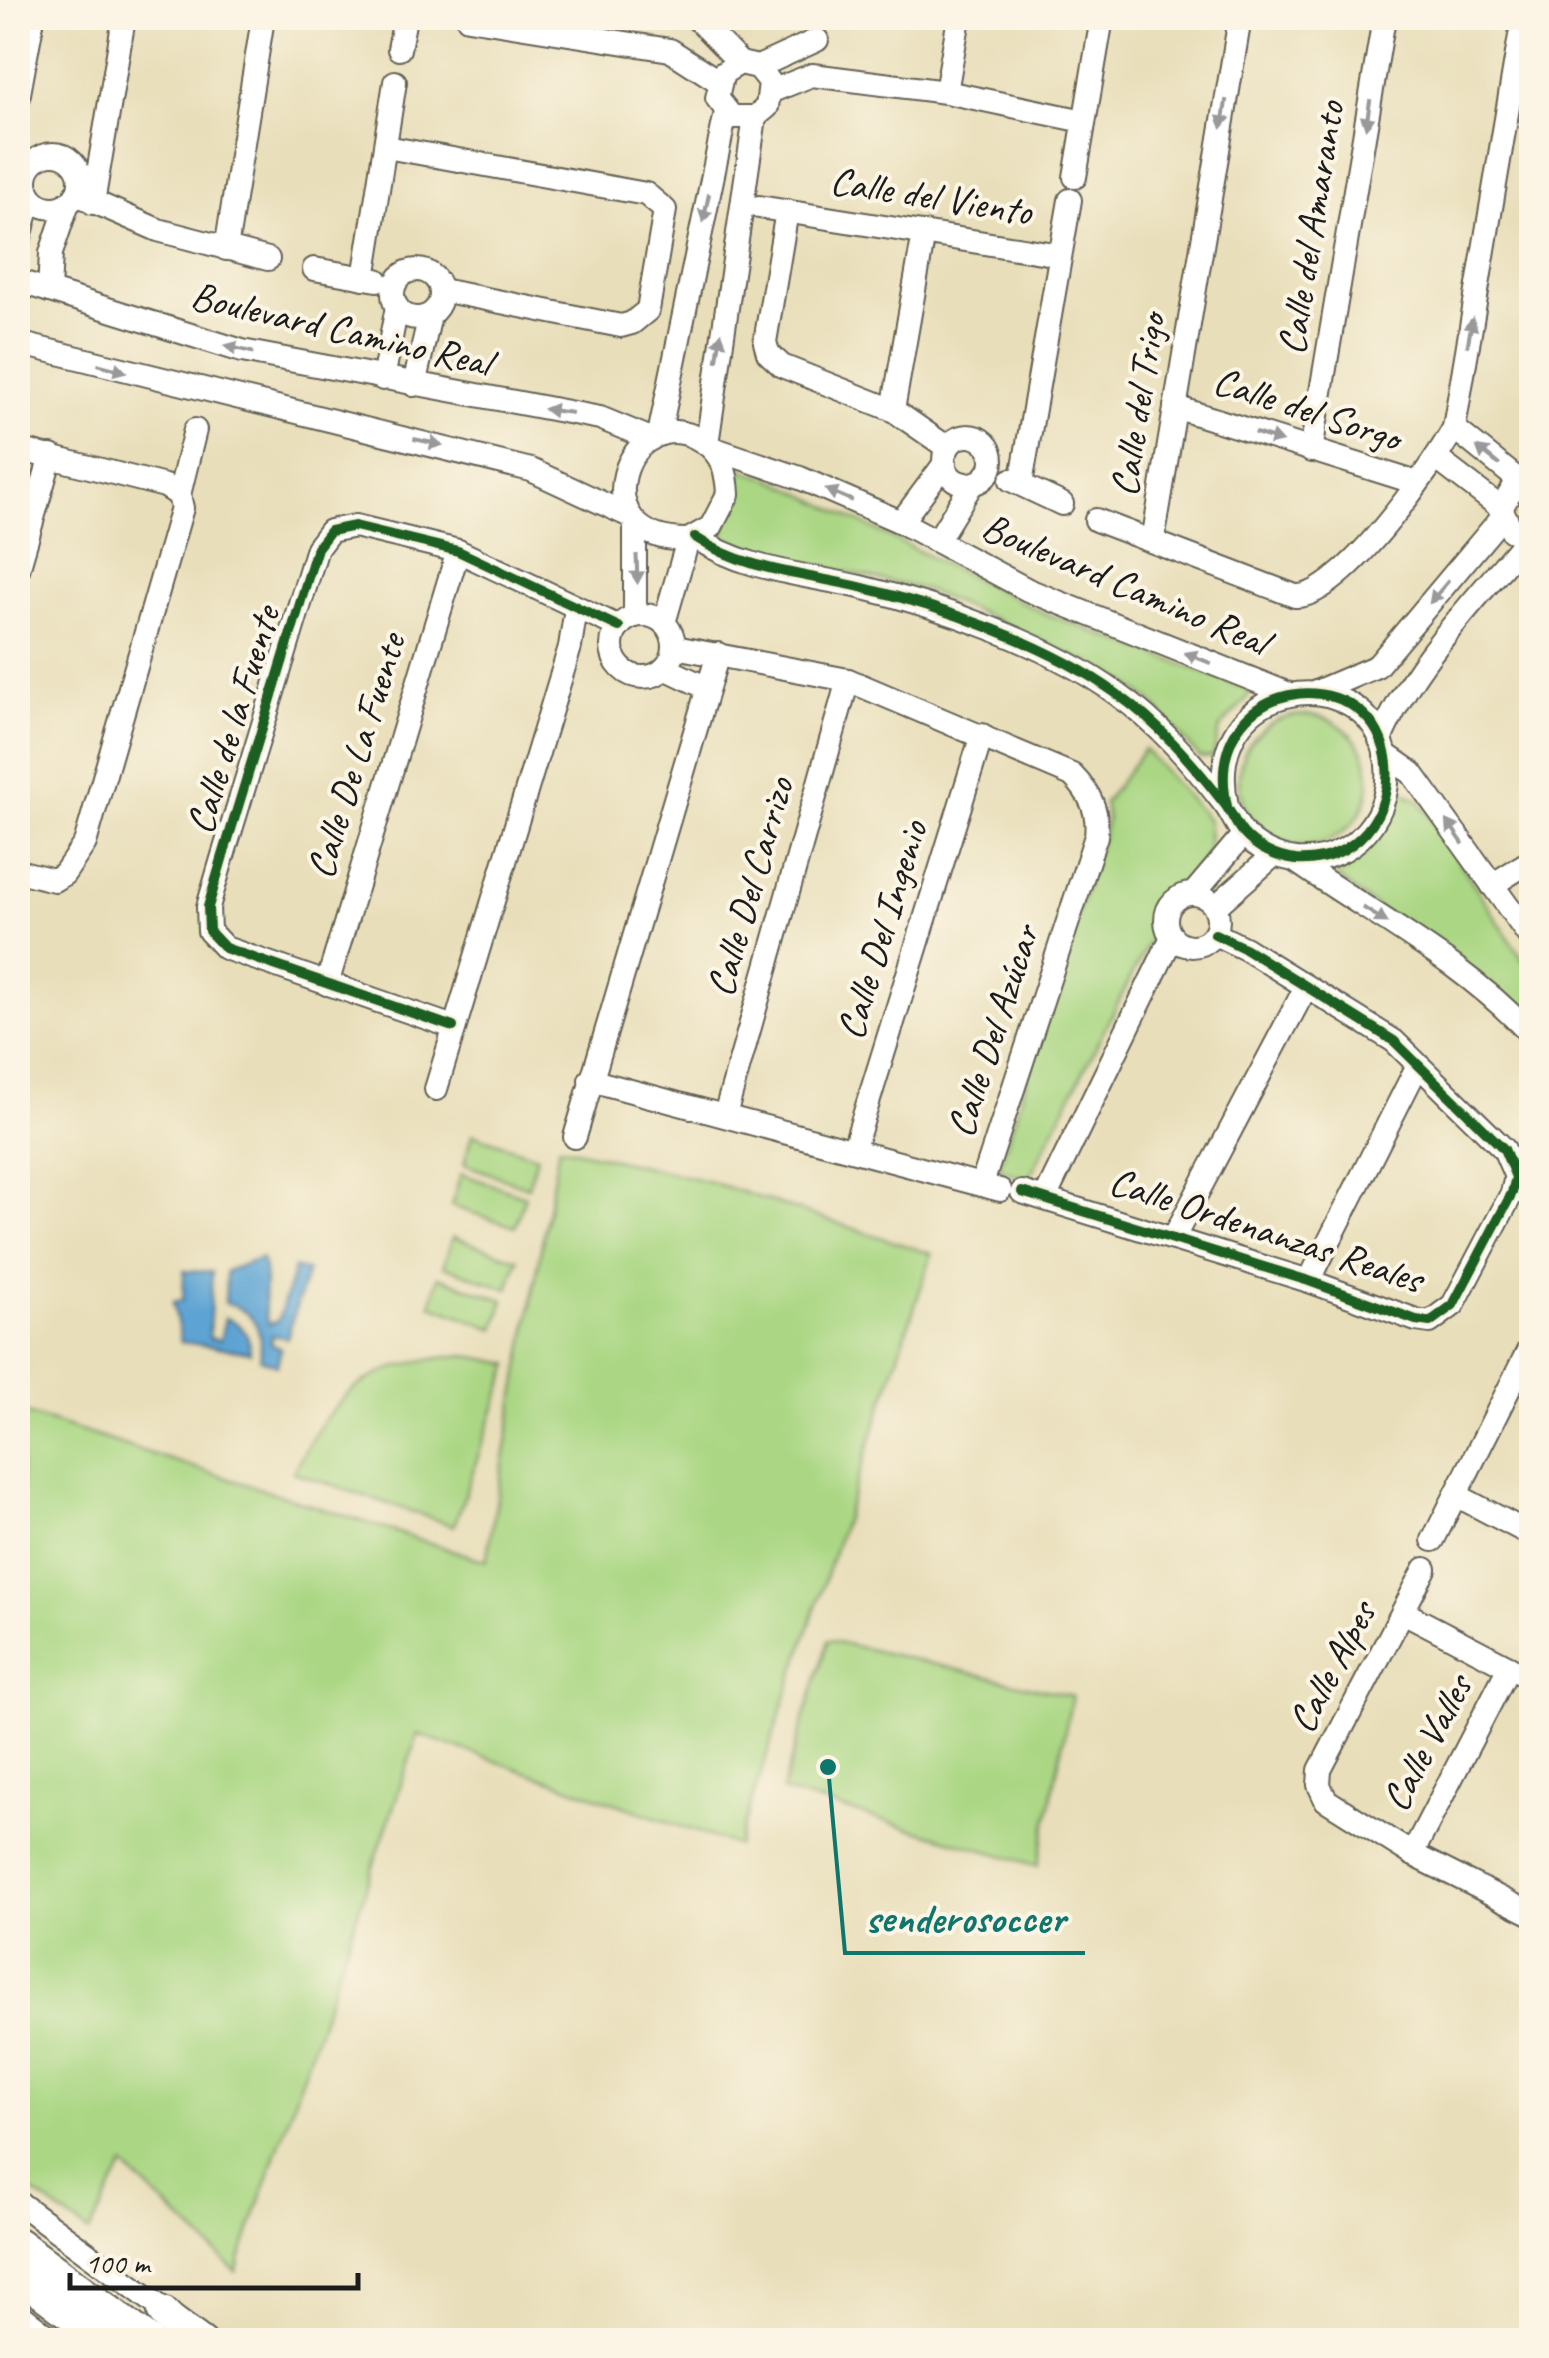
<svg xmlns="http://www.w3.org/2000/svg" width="1549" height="2358" font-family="Caveat,sans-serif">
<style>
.green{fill:#abd784;stroke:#647a50;stroke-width:2.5}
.water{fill:#5da4d4;stroke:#3c6078;stroke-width:2.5}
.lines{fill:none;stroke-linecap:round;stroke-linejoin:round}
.minor-casing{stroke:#636053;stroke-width:26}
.highway-casing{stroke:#636053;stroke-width:34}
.minor{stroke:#fff;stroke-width:22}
.highway{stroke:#fff;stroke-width:30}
.cycleway-casing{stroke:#fcf5e5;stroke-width:16}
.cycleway{stroke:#1b5e20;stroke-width:10}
.oneway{fill:#999}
.labels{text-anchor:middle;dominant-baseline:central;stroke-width:8;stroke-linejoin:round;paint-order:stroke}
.street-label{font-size:40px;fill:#1c1c1c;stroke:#fcf5e5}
.leader{fill:none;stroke:#0f766e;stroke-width:4}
.callout-dot{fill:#0f766e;stroke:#fcf5e5;stroke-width:4}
.callout-label{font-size:42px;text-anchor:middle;font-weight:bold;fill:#0f766e;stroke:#fcf5e5;stroke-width:8;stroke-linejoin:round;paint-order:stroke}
</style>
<rect width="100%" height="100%" fill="#fcf5e5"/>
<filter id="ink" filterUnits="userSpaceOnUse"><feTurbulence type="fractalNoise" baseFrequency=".01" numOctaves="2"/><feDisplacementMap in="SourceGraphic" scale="20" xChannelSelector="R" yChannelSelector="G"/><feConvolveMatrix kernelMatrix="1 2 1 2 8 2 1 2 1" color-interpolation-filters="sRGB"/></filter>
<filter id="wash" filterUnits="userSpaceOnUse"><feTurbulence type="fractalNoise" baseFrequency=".0048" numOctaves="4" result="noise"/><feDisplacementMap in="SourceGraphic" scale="40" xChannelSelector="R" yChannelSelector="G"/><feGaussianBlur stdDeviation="2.25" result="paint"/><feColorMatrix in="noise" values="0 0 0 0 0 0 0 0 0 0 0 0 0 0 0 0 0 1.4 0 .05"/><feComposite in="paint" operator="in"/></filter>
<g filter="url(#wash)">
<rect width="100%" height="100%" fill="#e8deb9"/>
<g class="green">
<path d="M 739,469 L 774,480 L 1046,614 L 1249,689 L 1248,697 L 1220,728 L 1213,757 L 1200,758 L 1150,700 L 1120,678 L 987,616 L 923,589 L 723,546 C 720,529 738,495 739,469 Z"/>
<circle cx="1304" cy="780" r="65"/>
<path d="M 1144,749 L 1209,821 L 1208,852 L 1188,880 L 1155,899 L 1151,917 L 1154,932 L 1028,1180 L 999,1168 L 1107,820 L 1104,803 Z"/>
<path d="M 1398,790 L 1419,800 L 1531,972 L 1531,1022 L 1340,880 L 1335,869 C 1367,852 1395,829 1398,790 Z"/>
<path d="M 472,1134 L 537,1156 L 528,1187 L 464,1164 Z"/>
<path d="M 559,1146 L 711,1182 L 932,1254 L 737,1846 L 418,1734 L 236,2272 L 124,2166 L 89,2233 L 18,2181 L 21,1412 L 486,1561 Z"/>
<path d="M 461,1174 L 525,1196 L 515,1227 L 451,1206 Z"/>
<path d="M 453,1237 L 518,1259 L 508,1289 L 443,1266 Z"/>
<path d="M 438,1277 L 504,1300 L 495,1329 L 431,1305 Z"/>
<path d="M 464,1355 L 510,1364 L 454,1526 L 293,1472 C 338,1387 367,1365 464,1355 Z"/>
<path d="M 828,1640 L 1072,1696 L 1038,1866 L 782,1791 Z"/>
</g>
<g class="water">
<path d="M 261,1258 C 271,1282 258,1302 269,1324 L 278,1321 L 294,1268 L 307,1271 L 287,1338 L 272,1335 L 271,1344 L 281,1348 L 277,1365 L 260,1359 C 264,1330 253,1310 225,1303 L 226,1271 Z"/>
<path d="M 184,1271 L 212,1272 L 209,1338 L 220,1340 L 225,1318 C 242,1323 250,1334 250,1352 L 181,1342 L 173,1302 L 183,1300 Z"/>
</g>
</g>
<g filter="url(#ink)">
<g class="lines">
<defs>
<g id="minor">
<path d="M 468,18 L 670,50 L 718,81"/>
<path d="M 696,18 L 740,63"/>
<path d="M 399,49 L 405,18"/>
<path d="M 758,67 L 770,82 L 767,107 L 755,117 L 732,117 L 717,98 L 723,73 L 740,63 L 758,67 L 817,40"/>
<path d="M 772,91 L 812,75 L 946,92 L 1084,121"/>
<path d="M 946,92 L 959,18"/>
<path d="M 18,99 L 33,18"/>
<path d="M 386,147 L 646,194 L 665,210 L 648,310 L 632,323 L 621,326 L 441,290"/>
<circle cx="53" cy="181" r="27"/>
<path d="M 1075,177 L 1102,18"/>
<path d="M 76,194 L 158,230 L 268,259"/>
<path d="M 93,203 L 124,18"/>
<path d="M 759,207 L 1060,255"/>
<path d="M 787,211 L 765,342 L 768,353 L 782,366 L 893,410 L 948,448"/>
<path d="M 18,244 L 31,198"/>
<path d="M 226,249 L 263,18"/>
<path d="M 314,269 L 377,280"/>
<circle cx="417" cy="294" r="24"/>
<path d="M 364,278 L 395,82"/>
<path d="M 18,281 L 242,351 L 600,418 L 651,439"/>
<path d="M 49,291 L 51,253 L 68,203"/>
<path d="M 18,343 L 531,470 L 630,516"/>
<path d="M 383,379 L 397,307"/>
<path d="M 414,385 L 430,315"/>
<path d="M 1175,407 L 1417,483"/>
<path d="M 893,410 L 924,233"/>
<path d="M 1454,428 L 1522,483"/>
<path d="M 659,435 L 726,112"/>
<circle cx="968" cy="460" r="24"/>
<path d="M 707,444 L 755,117"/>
<path d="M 712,448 L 800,478 L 901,522 L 1028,590 L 1289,694"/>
<path d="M 18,449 L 165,486 L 179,495 L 182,508 L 85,843 L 64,874 L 54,880 L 18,871"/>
<path d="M 1311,451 L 1384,18"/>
<path d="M 1437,459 L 1501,508"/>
<path d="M 1011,480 L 1062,504"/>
<path d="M 1532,483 L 1514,487 L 1501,508 L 1512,531 L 1532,535"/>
<path d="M 1021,484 L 1070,200"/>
<path d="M 179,495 L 195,430"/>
<path d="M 1096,520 L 1295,596 C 1340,600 1433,466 1454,428 L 1523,18"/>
<path d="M 635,522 L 635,616"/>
<path d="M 901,522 L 945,463"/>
<path d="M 695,537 C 743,570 804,574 860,587 C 940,606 1050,645 1117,694 C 1158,723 1192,762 1223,802 C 1231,811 1235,824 1243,833 C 1256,848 1277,858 1296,860 C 1354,864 1396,813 1386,757 C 1367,656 1199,677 1227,806"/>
<path d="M 937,541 L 972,484"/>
<path d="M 1153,541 L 1240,18"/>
<path d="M 18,570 L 51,456"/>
<circle cx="643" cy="646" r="31"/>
<path d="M 664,623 L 688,540 L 711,527 L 728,494 C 727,472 722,453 702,441 C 629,395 575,541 688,540"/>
<path d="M 675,647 L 848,680 L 1072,775 C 1090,793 1099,811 1096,836 L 982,1184"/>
<path d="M 665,668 L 707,688"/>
<path d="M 1316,692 L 1377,666 L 1502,517"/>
<path d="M 1380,740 C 1413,662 1476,600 1529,536"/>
<path d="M 1385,754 L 1412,773 L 1532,940"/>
<path d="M 1294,860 C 1374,916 1466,963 1532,1036"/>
<path d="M 1492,885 L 1532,860"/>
<path d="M 1194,893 L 1244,834"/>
<circle cx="1192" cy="920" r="26"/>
<path d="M 1215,907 L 1274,855"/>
<path d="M 327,984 L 458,551"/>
<path d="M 453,1027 L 225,948 L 209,931 L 208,907 L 222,859 L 317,548 L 330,531 L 355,526 L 458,551 L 619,627"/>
<path d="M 590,1080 L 1000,1190"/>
<path d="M 436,1089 L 570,647 L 576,608"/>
<path d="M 725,1115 L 848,680"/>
<path d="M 575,1137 L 718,654"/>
<path d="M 854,1148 L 982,735"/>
<path d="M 1022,1192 L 1309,1281 L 1416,1320 L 1430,1322 L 1453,1305 L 1512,1193 L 1516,1177 L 1504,1149 L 1394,1041 L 1246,949 L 1215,934"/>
<path d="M 1045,1198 L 1172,937"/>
<path d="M 1174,1237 L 1306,987"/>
<path d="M 1309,1281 L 1418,1065"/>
<path d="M 1456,1495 L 1532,1535"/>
<path d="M 1433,1540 L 1532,1343"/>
<path d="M 1425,1569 L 1320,1770 L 1319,1785 L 1326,1800 L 1412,1854 L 1532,1914"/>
<path d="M 1403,1612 L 1532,1679"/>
<path d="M 1412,1854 L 1509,1667"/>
<path d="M 18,2202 L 205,2340"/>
<path d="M 18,2313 L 53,2340"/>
</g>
<g id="highway">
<path d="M 18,2243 L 149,2340"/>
<path d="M 18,2275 L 104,2340"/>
<path d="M 163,2312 L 190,2340"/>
</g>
</defs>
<use href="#minor" class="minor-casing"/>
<use href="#highway" class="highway-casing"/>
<use href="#minor" class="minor"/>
<use href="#highway" class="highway"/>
<defs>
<g id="cycleway">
<path d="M 695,537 C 743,570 804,574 860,587 C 940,606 1050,645 1117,694 C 1158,723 1192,762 1223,802 C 1231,811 1235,824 1243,833 C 1256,848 1277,858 1296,860 C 1354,864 1396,813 1386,757 C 1367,656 1199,677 1227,806"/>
<path d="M 453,1027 L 225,948 L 209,931 L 208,907 L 222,859 L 317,548 L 330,531 L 355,526 L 458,551 L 619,627"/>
<path d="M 1022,1192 L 1309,1281 L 1416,1320 L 1430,1322 L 1453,1305 L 1512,1193 L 1516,1177 L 1504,1149 L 1394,1041 L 1246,949 L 1215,934"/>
</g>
</defs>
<use href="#cycleway" class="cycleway-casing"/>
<use href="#cycleway" class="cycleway"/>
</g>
<defs><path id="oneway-solid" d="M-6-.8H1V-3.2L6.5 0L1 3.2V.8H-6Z" transform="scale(2.5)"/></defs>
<g class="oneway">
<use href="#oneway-solid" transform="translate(1224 114) rotate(99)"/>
<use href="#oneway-solid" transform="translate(1368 114) rotate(99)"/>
<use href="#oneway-solid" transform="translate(706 208) rotate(102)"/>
<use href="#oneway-solid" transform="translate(1470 332) rotate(-80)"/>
<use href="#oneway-solid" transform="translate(719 347) rotate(-81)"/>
<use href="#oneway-solid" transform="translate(239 349) rotate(-166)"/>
<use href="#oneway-solid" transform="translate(112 368) rotate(15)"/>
<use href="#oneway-solid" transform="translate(558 411) rotate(-172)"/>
<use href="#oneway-solid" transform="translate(1268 437) rotate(18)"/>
<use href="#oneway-solid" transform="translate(428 442) rotate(12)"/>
<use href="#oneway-solid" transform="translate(1488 456) rotate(-141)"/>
<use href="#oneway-solid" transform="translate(839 495) rotate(-157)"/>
<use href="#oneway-solid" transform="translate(637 569) rotate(88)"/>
<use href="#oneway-solid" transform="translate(1439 592) rotate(130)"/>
<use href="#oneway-solid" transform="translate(1198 658) rotate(-158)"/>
<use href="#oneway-solid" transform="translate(1455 832) rotate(-125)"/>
<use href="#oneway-solid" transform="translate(1375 915) rotate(32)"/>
</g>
</g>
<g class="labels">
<g class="street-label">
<text transform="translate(931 196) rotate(9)">Calle del Viento</text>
<text transform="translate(1311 228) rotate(-81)">Calle del Amaranto</text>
<text transform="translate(341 329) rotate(13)">Boulevard Camino Real</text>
<text transform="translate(1138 405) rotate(-81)">Calle del Trigo</text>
<text transform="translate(1307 409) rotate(18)">Calle del Sorgo</text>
<text transform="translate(1125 584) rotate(23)">Boulevard Camino Real</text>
<text transform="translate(233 720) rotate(-73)">Calle de la Fuente</text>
<text transform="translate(356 756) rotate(-73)">Calle De La Fuente</text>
<text transform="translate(750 887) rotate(-74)">Calle Del Carrizo</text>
<text transform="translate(882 930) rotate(-73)">Calle Del Ingenio</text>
<text transform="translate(993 1031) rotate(-72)">Calle Del Azúcar</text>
<text transform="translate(1266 1230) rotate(18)">Calle Ordenanzas Reales</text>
<text transform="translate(1332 1667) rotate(-62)">Calle Alpes</text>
<text transform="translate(1427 1743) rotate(-62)">Calle Valles</text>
</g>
</g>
<path class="leader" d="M828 1767L845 1953H1085"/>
<circle class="callout-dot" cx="828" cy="1767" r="10"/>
<g class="callout-label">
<text x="965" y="1932">senderosoccer</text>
</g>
<rect width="1549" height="2358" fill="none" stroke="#fcf5e5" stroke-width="60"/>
<path d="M70 2273v15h288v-15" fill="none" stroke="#1c1c1c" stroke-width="5"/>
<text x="85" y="2273" font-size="30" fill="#1c1c1c" stroke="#fcf5e5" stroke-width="8" paint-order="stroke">100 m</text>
</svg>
